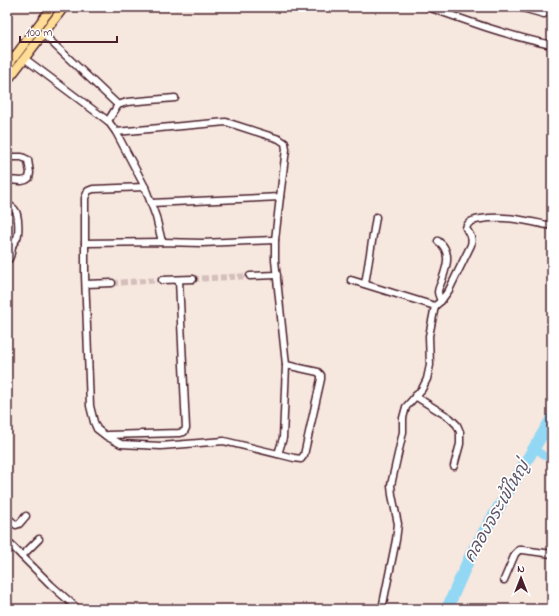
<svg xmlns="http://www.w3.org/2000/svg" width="559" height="616" font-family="'Indie Flower','Playpen Sans Thai',sans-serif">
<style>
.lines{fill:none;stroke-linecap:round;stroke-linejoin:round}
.canal{stroke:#92d8f4;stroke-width:7}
.river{stroke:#92d8f4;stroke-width:12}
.minor-tunnel{stroke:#d4bfbb;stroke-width:6;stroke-dasharray:6 3;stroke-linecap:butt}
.minor-casing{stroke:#4a1f2b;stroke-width:9}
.major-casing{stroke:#4a1f2b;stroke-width:11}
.minor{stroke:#fff;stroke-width:6}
.major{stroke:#ffdd96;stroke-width:8}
.labels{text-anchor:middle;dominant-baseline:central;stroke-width:3.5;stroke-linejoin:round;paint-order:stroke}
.water-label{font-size:17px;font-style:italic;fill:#605667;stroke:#fff}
</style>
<rect width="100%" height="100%" fill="#f6e7df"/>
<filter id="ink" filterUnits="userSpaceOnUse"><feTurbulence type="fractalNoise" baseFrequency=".025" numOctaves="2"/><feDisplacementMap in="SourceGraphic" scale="8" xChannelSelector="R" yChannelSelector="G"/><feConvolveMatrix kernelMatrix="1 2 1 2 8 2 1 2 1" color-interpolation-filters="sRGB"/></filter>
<g filter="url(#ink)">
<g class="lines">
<path class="canal" d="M 534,448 L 552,461"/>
<path class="river" d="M 447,609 L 472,552 L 552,418"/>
<g class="minor-tunnel">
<path d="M 193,279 L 250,276"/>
<path d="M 112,283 L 162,280"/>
</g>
<defs>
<g id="minor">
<path d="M 428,7 C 467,21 506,35 547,44 L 552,43"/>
<path d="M 519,7 L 544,14"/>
<path d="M 43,34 L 118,105"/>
<path d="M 24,58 L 108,121 L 116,132 L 145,187 L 156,217 L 162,242"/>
<path d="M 108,121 L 118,105 L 127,102 L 175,98"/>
<path d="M 116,132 L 226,122 L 279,139 L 285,143 L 286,149 L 280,197 L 151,203"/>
<path d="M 7,157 L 22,157 L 28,160 L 30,173 L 29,178 L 26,180 L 22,181 L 7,180"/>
<path d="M 145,187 L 93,189 L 88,191 L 85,198 L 85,275 L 90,406 L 94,422 L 97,429 L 106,436 L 121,444 L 161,446 L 224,441 L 278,454 L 283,438 L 286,365 L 275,260 L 275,240 L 280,197"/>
<path d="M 7,206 C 10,206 13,207 15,210 C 19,215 19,233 17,238 C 16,240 14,242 13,244 C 11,249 12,254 9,259 L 7,259"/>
<path d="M 438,241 C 452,251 447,266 442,280 C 441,284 438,288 438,292 C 438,295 440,298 441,301"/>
<path d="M 85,243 L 162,242 L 202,243 L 275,240"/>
<path d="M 250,276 L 277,275"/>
<path d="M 162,280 L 193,279"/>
<path d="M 351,280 L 435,306"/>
<path d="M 86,284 L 112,283"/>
<path d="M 365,284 L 376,217"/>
<path d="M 415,396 L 450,418 L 457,425 L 460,432 L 460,444 L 454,466"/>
<path d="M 108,435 L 179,433 L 184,432 L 186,428 L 179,280"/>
<path d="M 278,454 L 294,458 L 301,459 L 304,455 L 321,379 L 321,375 L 318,372 L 286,365"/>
<path d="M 7,517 L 16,525 L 19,524 L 26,516"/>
<path d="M 7,541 L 51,585 L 78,609"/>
<path d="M 22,556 L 39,539"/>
<path d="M 504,580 L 515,554 L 519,550 L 523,550 L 552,554"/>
<path d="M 382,609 L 396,540 L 398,524 L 392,495 L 391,485 L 403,432 L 403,418 L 406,407 L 422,389 L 427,379 L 430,365 L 429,336 L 435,306 L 441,301 L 449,290 L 471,245 C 473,237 470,236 466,228 C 468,221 474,220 481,219 C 506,215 527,221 552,226"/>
</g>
<g id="major">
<path d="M 7,67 L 52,7"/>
<path d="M 7,81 L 64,7"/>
</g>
</defs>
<use href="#minor" class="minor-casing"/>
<use href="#major" class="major-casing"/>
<use href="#minor" class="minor"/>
<use href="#major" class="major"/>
</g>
</g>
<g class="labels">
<g class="water-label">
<text transform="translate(497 512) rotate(-60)">คลองจระเข้ใหญ่</text>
</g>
</g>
<rect width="559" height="616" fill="none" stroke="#fff" stroke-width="24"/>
<rect x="12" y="12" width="535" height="592" fill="none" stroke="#4a1f2b" stroke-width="1.5" filter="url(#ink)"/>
<g transform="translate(521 578)" stroke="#ffffff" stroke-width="3" paint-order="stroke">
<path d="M0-3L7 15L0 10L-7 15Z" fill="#4a1f2b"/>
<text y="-6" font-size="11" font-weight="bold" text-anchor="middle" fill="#4a1f2b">N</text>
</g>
<path d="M20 36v6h97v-6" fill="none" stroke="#4a1f2b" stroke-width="2"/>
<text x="26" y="36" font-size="12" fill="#4a1f2b" stroke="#ffffff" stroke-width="3" paint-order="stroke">100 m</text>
</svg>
